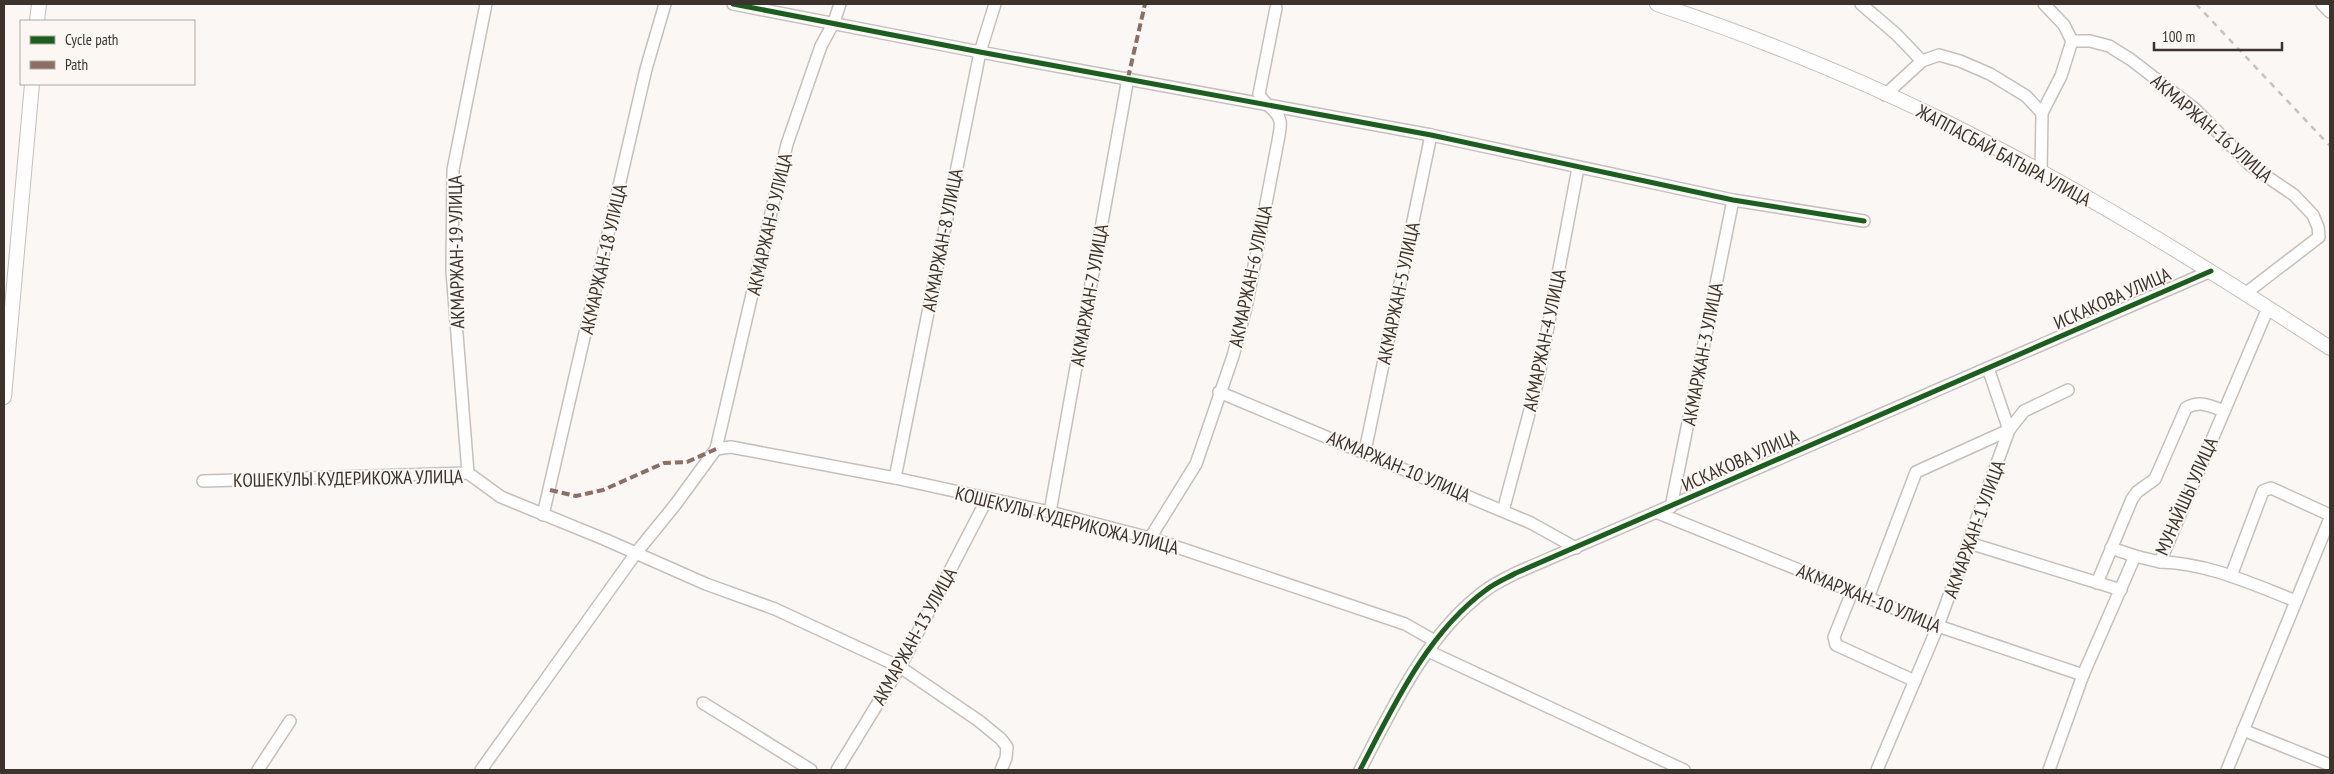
<svg xmlns="http://www.w3.org/2000/svg" width="2334" height="774" font-family="'PT Sans Narrow',sans-serif">
<style>
.lines{fill:none;stroke-linecap:round;stroke-linejoin:round}
.minor-casing{stroke:#c5c0bc;stroke-width:14}
.major-casing{stroke:#c5c0bc;stroke-width:16}
.minor{stroke:#fefefe;stroke-width:11}
.major{stroke:#fefefe;stroke-width:14}
.rail{stroke:#c4c3c2;stroke-width:2.5;stroke-dasharray:6 6;stroke-linecap:butt}
.quiet{stroke:#8d6e63;stroke-width:4;stroke-dasharray:8 4;stroke-linecap:butt}
.cycleway-casing{stroke:#fcf7f3;stroke-width:8}
.cycleway{stroke:#1b5e20;stroke-width:5}
.labels{text-anchor:middle;dominant-baseline:central;stroke-width:4;stroke-linejoin:round;paint-order:stroke}
.street-label{font-size:19px;fill:#3c332c;stroke:#fcf7f3}
</style>
<rect width="100%" height="100%" fill="#faf7f5"/>
<g class="lines">
<defs>
<g id="minor">
<path d="M 733,4 L 980,52 L 1431,135 L 1733,200 L 1864,221"/>
<path d="M 1861,4 L 1896,34 L 1922,61 L 1939,55 L 1960,61 L 1990,74 L 2026,96 L 2042,113"/>
<path d="M 2044,4 L 2064,25 L 2072,41 L 2090,41 L 2109,46 L 2130,59 L 2195,109 L 2250,165 L 2294,195 L 2313,215 L 2318,227 L 2319,237 L 2246,293"/>
<path d="M 2322,4 L 2330,12"/>
<path d="M 1885,95 L 1922,61"/>
<path d="M 2041,173 L 2042,113 L 2061,76 L 2072,41"/>
<path d="M 1219,392 L 1531,523 L 1576,548"/>
<path d="M 716,449 L 731,447 L 895,478 L 1050,512 L 1150,538 L 1405,624 L 1435,641"/>
<path d="M 1365,451 L 1431,135"/>
<path d="M 468,473 L 452,271 L 453,170 L 486,4"/>
<path d="M 895,478 L 980,52 L 995,4"/>
<path d="M 203,481 L 468,473 L 501,497 L 604,539 L 706,584 L 775,609 L 900,667 L 979,721 L 1001,739 L 1007,747 L 1006,758 L 1001,770"/>
<path d="M 1671,507 L 1733,200"/>
<path d="M 1503,511 L 1538,380 L 1578,168"/>
<path d="M 1050,512 L 1128,78"/>
<path d="M 1658,513 L 1938,626 L 2083,675"/>
<path d="M 543,515 L 646,69 L 665,4"/>
<path d="M 1150,538 L 1196,464 L 1233,356 L 1246,308 L 1278,141 C 1279,135 1281,127 1280,121 C 1278,109 1265,107 1259,94 L 1276,8"/>
<path d="M 1969,543 L 2121,590"/>
<path d="M 2111,548 L 2135,556"/>
<path d="M 2160,562 C 2208,563 2252,584 2296,601"/>
<path d="M 2231,576 L 2263,491 L 2271,488 L 2330,515"/>
<path d="M 2097,583 L 2132,499 L 2137,492 L 2155,479 L 2186,408 C 2200,400 2210,406 2224,411"/>
<path d="M 1852,592 L 1834,637 L 1836,645 L 1915,681"/>
<path d="M 1868,598 L 1916,472 L 2009,430 L 2024,411 L 2068,390"/>
<path d="M 1428,651 L 1684,770"/>
<path d="M 703,703 L 811,770"/>
<path d="M 2243,730 L 2330,765"/>
<path d="M 258,770 L 290,721"/>
<path d="M 481,770 L 636,553 L 675,505 L 716,449 L 787,144 L 821,46 L 834,22 L 840,4"/>
<path d="M 837,770 L 900,667 L 987,499"/>
<path d="M 1360,770 C 1393,707 1427,633 1486,590 C 1495,583 1507,578 1516,573 L 2211,271"/>
<path d="M 1877,770 L 1938,626 L 2009,430 L 1988,368"/>
<path d="M 2049,770 L 2083,675 L 2135,556 L 2160,562 L 2268,308"/>
<path d="M 2227,770 L 2330,518"/>
</g>
<g id="major">
<path d="M 1657,4 C 1755,37 1853,76 1946,122 C 2079,188 2206,267 2330,348"/>
<path d="M 37,21 L 39,4"/>
<path d="M 4,397 L 32,84"/>
</g>
</defs>
<use href="#minor" class="minor-casing"/>
<use href="#major" class="major-casing"/>
<use href="#minor" class="minor"/>
<use href="#major" class="major"/>
<path class="rail" d="M 2196,4 L 2330,146"/>
<g class="quiet">
<path d="M 1128,78 L 1145,4"/>
<path d="M 550,490 L 576,496 L 603,490 L 664,463 L 687,462 L 716,449"/>
</g>
<defs>
<g id="cycleway">
<path d="M 733,4 L 980,52 L 1431,135 L 1733,200 L 1864,221"/>
<path d="M 1360,770 C 1393,707 1427,633 1486,590 C 1495,583 1507,578 1516,573 L 2211,271"/>
</g>
</defs>
<use href="#cycleway" class="cycleway-casing"/>
<use href="#cycleway" class="cycleway"/>
</g>
<g class="labels">
<g class="street-label">
<text transform="translate(2212 128) rotate(41)">АКМАРЖАН-16 УЛИЦА</text>
<text transform="translate(2004 155) rotate(28)">ЖАППАСБАЙ БАТЫРА УЛИЦА</text>
<text transform="translate(769 224) rotate(-77)">АКМАРЖАН-9 УЛИЦА</text>
<text transform="translate(942 240) rotate(-79)">АКМАРЖАН-8 УЛИЦА</text>
<text transform="translate(456 252) rotate(-91)">АКМАРЖАН-19 УЛИЦА</text>
<text transform="translate(603 259) rotate(-77)">АКМАРЖАН-18 УЛИЦА</text>
<text transform="translate(1250 276) rotate(-78)">АКМАРЖАН-6 УЛИЦА</text>
<text transform="translate(1398 293) rotate(-78)">АКМАРЖАН-5 УЛИЦА</text>
<text transform="translate(1089 295) rotate(-80)">АКМАРЖАН-7 УЛИЦА</text>
<text transform="translate(2112 298) rotate(-24)">ИСКАКОВА УЛИЦА</text>
<text transform="translate(1544 340) rotate(-78)">АКМАРЖАН-4 УЛИЦА</text>
<text transform="translate(1702 354) rotate(-79)">АКМАРЖАН-3 УЛИЦА</text>
<text transform="translate(1740 460) rotate(-24)">ИСКАКОВА УЛИЦА</text>
<text transform="translate(1399 466) rotate(23)">АКМАРЖАН-10 УЛИЦА</text>
<text transform="translate(348 478) rotate(-1)">КОШЕКУЛЫ КУДЕРИКОЖА УЛИЦА</text>
<text transform="translate(2186 496) rotate(-66)">МУНАЙШЫ УЛИЦА</text>
<text transform="translate(1067 520) rotate(14)">КОШЕКУЛЫ КУДЕРИКОЖА УЛИЦА</text>
<text transform="translate(1974 529) rotate(-70)">АКМАРЖАН-1 УЛИЦА</text>
<text transform="translate(1869 598) rotate(22)">АКМАРЖАН-10 УЛИЦА</text>
<text transform="translate(914 636) rotate(-61)">АКМАРЖАН-13 УЛИЦА</text>
</g>
</g>
<rect width="2334" height="774" fill="none" stroke="#3c332c" stroke-width="10"/>
<rect x="20" y="20" width="175" height="65" fill="#fcf7f3" stroke="#afa9a3"/>
<rect x="30" y="36" width="25" height="8" fill="#1b5e20" stroke="#afa9a3"/>
<text x="65" y="45" font-size="15" fill="#3c332c">Cycle path</text>
<rect x="30" y="61" width="25" height="8" fill="#8d6e63" stroke="#afa9a3"/>
<text x="65" y="70" font-size="15" fill="#3c332c">Path</text>
<path d="M2154 42v8h128v-8" fill="none" stroke="#3c332c" stroke-width="2.5"/>
<text x="2162" y="42" font-size="15" fill="#3c332c" stroke="#fcf7f3" stroke-width="4" paint-order="stroke">100 m</text>
</svg>
